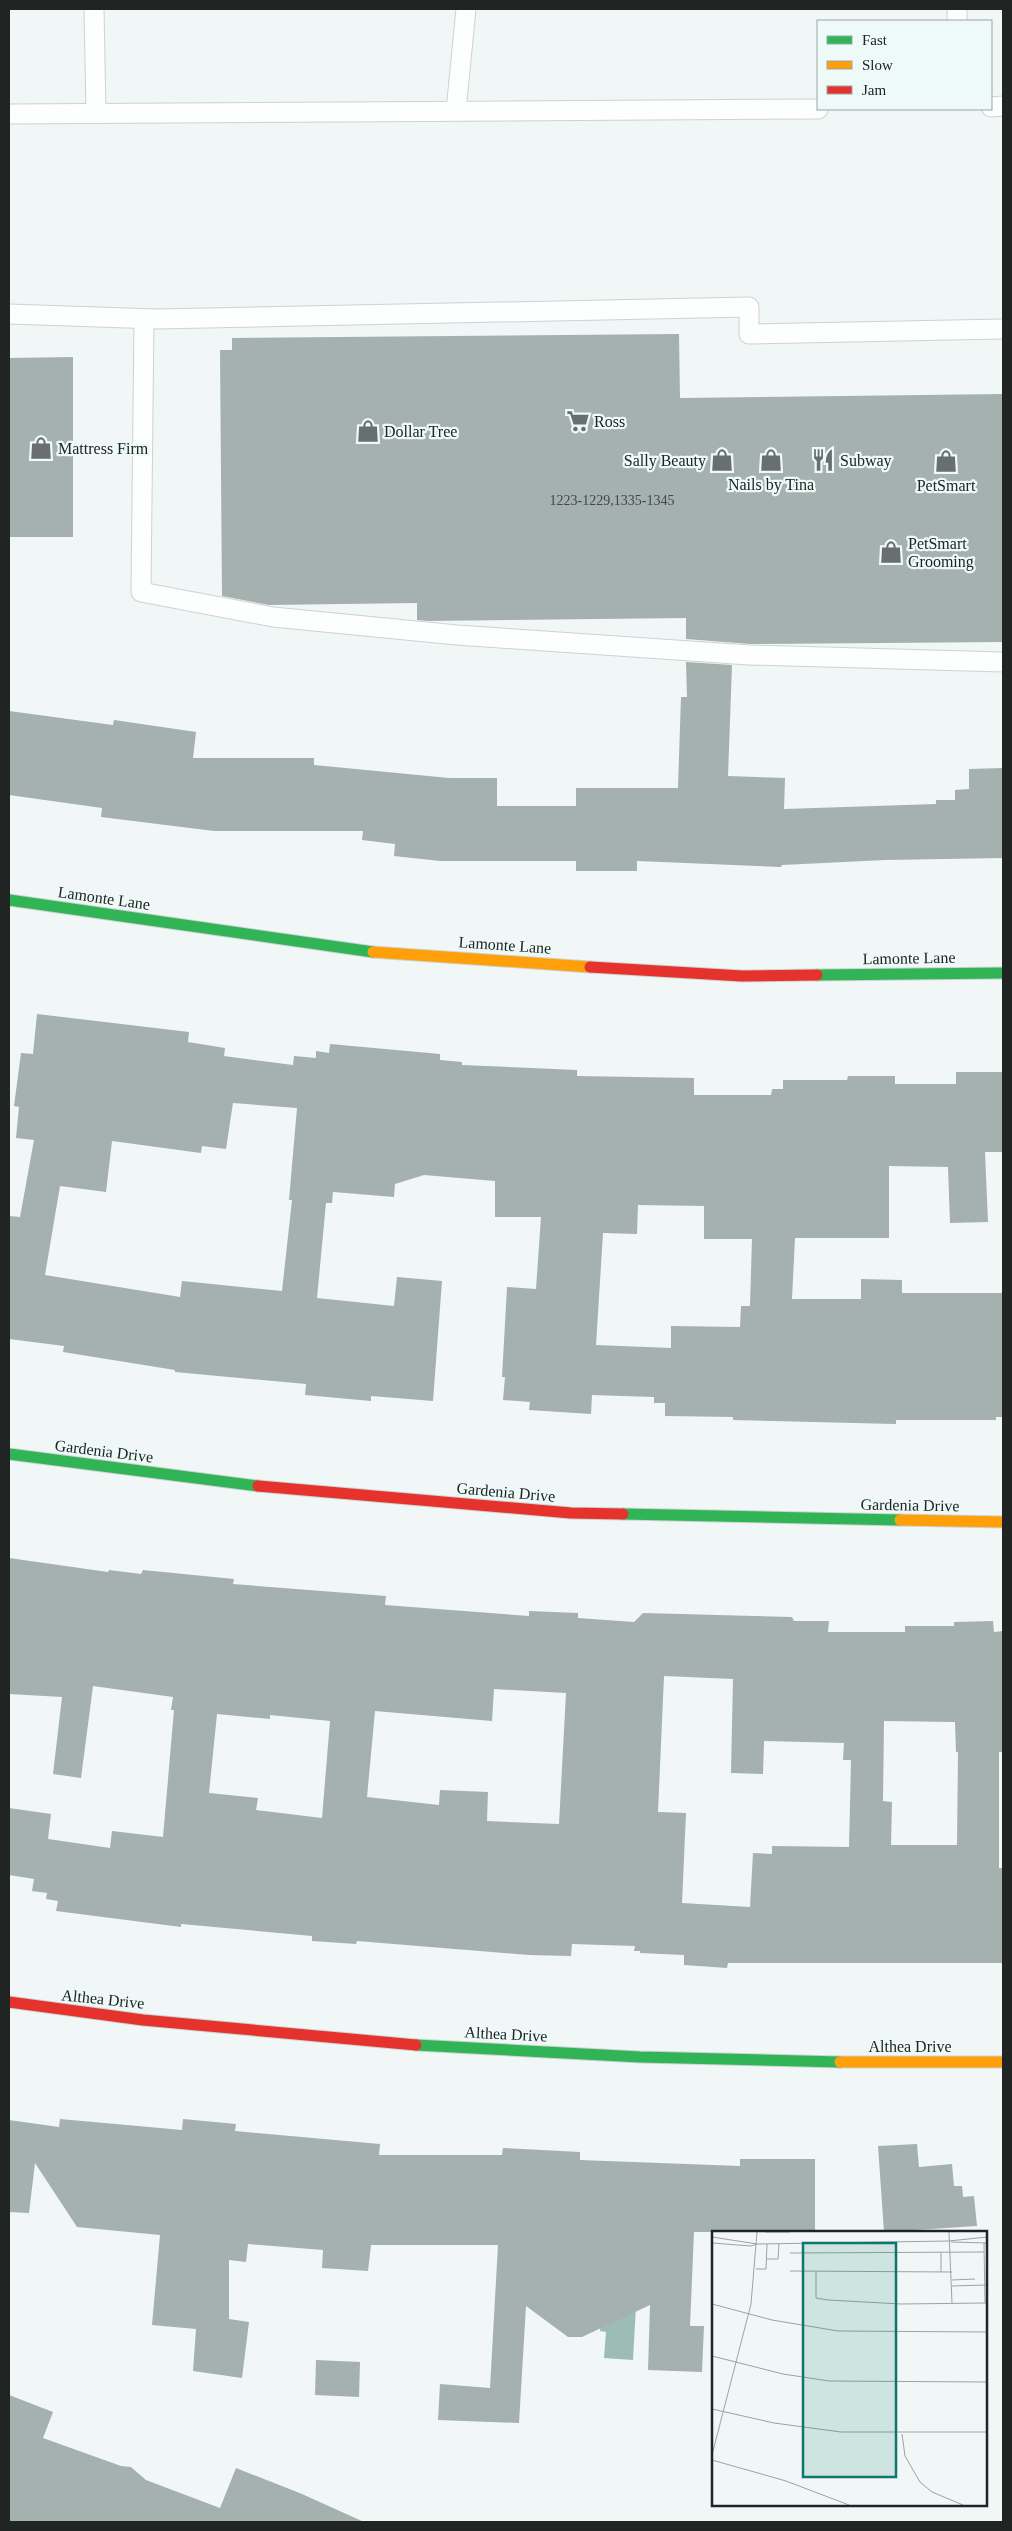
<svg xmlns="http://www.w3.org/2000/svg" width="1012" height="2531" font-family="Georgia,serif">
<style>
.water{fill:#9dbcb6}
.building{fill:#a5b1ae;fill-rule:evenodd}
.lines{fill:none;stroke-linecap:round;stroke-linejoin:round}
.lane-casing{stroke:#cdd3d2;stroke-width:21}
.fast-casing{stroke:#cdd3d2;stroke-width:13}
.slow-casing{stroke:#cdd3d2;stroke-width:13}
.jam-casing{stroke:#cdd3d2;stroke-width:13}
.lane{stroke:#fdfefe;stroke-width:19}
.fast{stroke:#30b455;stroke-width:11}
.slow{stroke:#ff9f0a;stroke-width:11}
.jam{stroke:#e5322d;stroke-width:11}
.labels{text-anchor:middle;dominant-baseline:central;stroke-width:4.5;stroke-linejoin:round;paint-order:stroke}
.number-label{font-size:14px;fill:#414846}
.poi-label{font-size:16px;fill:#202524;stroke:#edfaf7;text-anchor:start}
.street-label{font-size:16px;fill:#202524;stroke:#edfaf7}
.inset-road{fill:none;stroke:#9da3a2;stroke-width:1}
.view{fill:#0f766e;fill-opacity:0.15;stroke:#0f766e;stroke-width:2.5}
.inset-edge{fill:none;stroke:#202524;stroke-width:2.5}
</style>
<rect width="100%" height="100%" fill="#f0f7f6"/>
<path class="water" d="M 602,2304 L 636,2306 L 633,2360 L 604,2358 L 606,2332 L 600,2331 Z"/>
<g class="building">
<path d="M 679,334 L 680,398 L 1003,394 L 1003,642 L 750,644 L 686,639 L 686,618 L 428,621 L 417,620 L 417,603 L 269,605 L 222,596 L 220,350 L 232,350 L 232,338 Z"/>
<path d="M 73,357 L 73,537 L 9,537 L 9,358 Z"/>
<path d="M 686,662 L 732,665 L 728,776 L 785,778 L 784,809 L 936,804 L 936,800 L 955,800 L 955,790 L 969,789 L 969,769 L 1003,768 L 1003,858 L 885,860 L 782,865 L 781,867 L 637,861 L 637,871 L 576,871 L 576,861 L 440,861 L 394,856 L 395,844 L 362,840 L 363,831 L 214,831 L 101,817 L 102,808 L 9,795 L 9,711 L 113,725 L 114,720 L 196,732 L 193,758 L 314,758 L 314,765 L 449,778 L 497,778 L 497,806 L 576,806 L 576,788 L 678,788 L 681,697 L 687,697 Z"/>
<path d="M 37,1014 L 189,1032 L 188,1042 L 225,1048 L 224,1056 L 293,1065 L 294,1056 L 316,1058 L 316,1051 L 329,1053 L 330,1044 L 440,1054 L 440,1060 L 462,1062 L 462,1065 L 577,1070 L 577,1076 L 694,1078 L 694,1095 L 771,1095 L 772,1089 L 783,1089 L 783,1080 L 847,1080 L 848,1076 L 895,1076 L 895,1084 L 956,1084 L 956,1072 L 1003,1072 L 1003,1152 L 985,1152 L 988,1222 L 950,1223 L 948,1167 L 889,1166 L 889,1238 L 795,1238 L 792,1299 L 861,1299 L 861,1279 L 902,1280 L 902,1293 L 1003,1293 L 1003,1417 L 996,1417 L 996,1420 L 896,1420 L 896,1424 L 733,1420 L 733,1417 L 665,1416 L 665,1403 L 654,1403 L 654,1397 L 592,1395 L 591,1414 L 529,1410 L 530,1402 L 503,1400 L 505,1377 L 502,1377 L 507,1287 L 536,1289 L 541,1217 L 495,1217 L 495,1181 L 424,1175 L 395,1184 L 394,1197 L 333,1192 L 332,1203 L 326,1203 L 317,1298 L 394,1306 L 397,1277 L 442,1281 L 433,1401 L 371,1396 L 371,1401 L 305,1395 L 306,1384 L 175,1372 L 175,1370 L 63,1352 L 64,1346 L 9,1339 L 9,1216 L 20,1217 L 34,1140 L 16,1138 L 19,1107 L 14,1106 L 21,1053 L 33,1054 ZM 233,1103 L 297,1108 L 289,1200 L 292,1200 L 282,1291 L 182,1281 L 180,1297 L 45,1275 L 60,1186 L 106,1192 L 112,1141 L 201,1153 L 202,1146 L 226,1149 ZM 638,1205 L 704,1206 L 704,1239 L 752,1239 L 750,1306 L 741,1306 L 740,1327 L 671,1326 L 671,1348 L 596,1345 L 603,1233 L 637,1234 Z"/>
<path d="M 9,1558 L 108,1572 L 109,1570 L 141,1574 L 143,1570 L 234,1579 L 233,1584 L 386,1596 L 385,1605 L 529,1616 L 529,1611 L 578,1613 L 578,1618 L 634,1622 L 643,1613 L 792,1617 L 794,1621 L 829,1621 L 828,1632 L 905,1632 L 905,1626 L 954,1626 L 954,1622 L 993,1621 L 994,1632 L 1003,1631 L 1003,1752 L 999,1752 L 999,1868 L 1003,1868 L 1003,1963 L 728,1963 L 727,1968 L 684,1965 L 684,1955 L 640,1953 L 640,1951 L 634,1951 L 635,1946 L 572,1944 L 571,1956 L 529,1955 L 357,1941 L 356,1944 L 312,1941 L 312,1936 L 181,1924 L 181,1927 L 56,1911 L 58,1901 L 46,1899 L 47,1893 L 32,1891 L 34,1879 L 9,1875 L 9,1808 L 51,1814 L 48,1839 L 110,1848 L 112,1831 L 163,1837 L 174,1710 L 171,1710 L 173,1697 L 93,1686 L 81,1778 L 53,1774 L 62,1697 L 9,1694 ZM 664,1676 L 733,1679 L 731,1773 L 763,1774 L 764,1741 L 844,1743 L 843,1760 L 851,1760 L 849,1847 L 772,1846 L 772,1854 L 753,1853 L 750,1907 L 682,1903 L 686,1813 L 658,1812 ZM 494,1689 L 566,1693 L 559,1824 L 487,1821 L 488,1792 L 440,1790 L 439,1805 L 367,1797 L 375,1711 L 492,1721 ZM 217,1714 L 270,1719 L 270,1715 L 330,1721 L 322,1818 L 256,1810 L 258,1798 L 209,1793 ZM 884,1721 L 955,1722 L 956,1752 L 958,1752 L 957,1845 L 891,1845 L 892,1802 L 883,1801 Z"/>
<path d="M 60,2119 L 182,2130 L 183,2119 L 236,2124 L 235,2131 L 380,2144 L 379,2155 L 502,2155 L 503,2148 L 580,2152 L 580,2160 L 740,2166 L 740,2159 L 815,2159 L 815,2232 L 694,2232 L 690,2326 L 704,2326 L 702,2372 L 648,2370 L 650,2305 L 582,2337 L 568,2337 L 526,2306 L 519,2423 L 438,2420 L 440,2384 L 490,2388 L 498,2245 L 371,2245 L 368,2271 L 322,2268 L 323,2250 L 248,2244 L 246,2262 L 229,2260 L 229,2319 L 249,2322 L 242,2378 L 193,2371 L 196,2329 L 152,2325 L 160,2235 L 77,2227 L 35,2163 L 29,2213 L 9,2212 L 9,2120 L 59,2127 Z"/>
<path d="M 917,2144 L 919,2167 L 952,2164 L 954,2186 L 962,2186 L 963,2197 L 974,2196 L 977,2226 L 884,2232 L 878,2146 Z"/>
<path d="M 316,2360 L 360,2362 L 359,2397 L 315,2395 Z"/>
<path d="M 9,2395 L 53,2412 L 43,2438 L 121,2466 L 131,2467 L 146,2480 L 220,2508 L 236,2468 L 302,2494 L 364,2522 L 9,2522 Z"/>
</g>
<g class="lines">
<defs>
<g id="lane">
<path d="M 94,9 L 96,113"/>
<path d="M 957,21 L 957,9"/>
<path d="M 991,107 L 1003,106"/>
<path d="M 456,111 L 466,9"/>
<path d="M 9,114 L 818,109"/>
<path d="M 9,314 L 157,319 L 749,307 L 749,334 L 1003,329"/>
<path d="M 144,319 L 141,592 L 273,617 L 457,635 L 749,655 L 1003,662"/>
</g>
<g id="fast">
<path d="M 9,900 L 373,952"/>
<path d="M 817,975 L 1003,973"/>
<path d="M 9,1454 L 258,1486"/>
<path d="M 623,1514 L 900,1520"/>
<path d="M 416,2045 L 640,2057 L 840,2062"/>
</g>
<g id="slow">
<path d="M 373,952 L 590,967"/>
<path d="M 900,1520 L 1003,1522"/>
<path d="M 840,2062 L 1003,2062"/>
</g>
<g id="jam">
<path d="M 590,967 L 742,976 L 817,975"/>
<path d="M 258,1486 L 571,1513 L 623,1514"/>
<path d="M 9,2002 L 143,2020 L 416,2045"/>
</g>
</defs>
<use href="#lane" class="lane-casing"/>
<use href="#fast" class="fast-casing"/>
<use href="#slow" class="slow-casing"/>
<use href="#jam" class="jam-casing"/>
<use href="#lane" class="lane"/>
<use href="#fast" class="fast"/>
<use href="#slow" class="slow"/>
<use href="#jam" class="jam"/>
</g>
<defs>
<symbol id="supermarket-bare" viewBox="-9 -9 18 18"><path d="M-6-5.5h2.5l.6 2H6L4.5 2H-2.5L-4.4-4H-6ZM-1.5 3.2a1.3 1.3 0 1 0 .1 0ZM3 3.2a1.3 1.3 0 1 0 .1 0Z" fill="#696e6e" stroke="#edfaf7" stroke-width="2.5" paint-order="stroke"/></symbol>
<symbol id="shop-bare" viewBox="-9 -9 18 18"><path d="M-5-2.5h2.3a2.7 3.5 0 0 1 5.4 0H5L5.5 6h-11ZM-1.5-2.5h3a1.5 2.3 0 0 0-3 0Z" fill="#696e6e" stroke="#edfaf7" stroke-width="2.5" paint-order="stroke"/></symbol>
<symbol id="restaurant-bare" viewBox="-9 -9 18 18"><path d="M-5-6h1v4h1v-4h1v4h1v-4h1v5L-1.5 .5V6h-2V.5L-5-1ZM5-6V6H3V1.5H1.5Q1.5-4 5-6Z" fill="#696e6e" stroke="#edfaf7" stroke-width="2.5" paint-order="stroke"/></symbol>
</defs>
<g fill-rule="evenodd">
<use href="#supermarket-bare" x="562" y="405" width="32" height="32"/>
<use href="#shop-bare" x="352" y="415" width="32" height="32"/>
<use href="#shop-bare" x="25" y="432" width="32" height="32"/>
<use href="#shop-bare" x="706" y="444" width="32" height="32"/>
<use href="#shop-bare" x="755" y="444" width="32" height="32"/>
<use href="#restaurant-bare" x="807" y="444" width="32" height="32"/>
<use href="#shop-bare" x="930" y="445" width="32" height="32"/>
<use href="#shop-bare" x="875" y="536" width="32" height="32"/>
</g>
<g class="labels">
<g class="number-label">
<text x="612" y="500">1223-1229,1335-1345</text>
</g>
<g class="poi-label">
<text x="594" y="421">Ross</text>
<text x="384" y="431">Dollar Tree</text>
<text x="58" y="448">Mattress Firm</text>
<text x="706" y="460" text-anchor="end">Sally Beauty</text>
<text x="840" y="460">Subway</text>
<text x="771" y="484" text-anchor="middle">Nails by Tina</text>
<text x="946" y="485" text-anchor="middle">PetSmart</text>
<text x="908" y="543">PetSmart<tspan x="908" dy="18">Grooming</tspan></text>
</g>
<g class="street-label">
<text transform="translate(104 898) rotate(8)">Lamonte Lane</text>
<text transform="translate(505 945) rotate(4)">Lamonte Lane</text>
<text transform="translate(909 958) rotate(-1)">Lamonte Lane</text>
<text transform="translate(104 1451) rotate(7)">Gardenia Drive</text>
<text transform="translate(506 1492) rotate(5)">Gardenia Drive</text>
<text transform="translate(910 1505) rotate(1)">Gardenia Drive</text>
<text transform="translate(103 1999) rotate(6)">Althea Drive</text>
<text transform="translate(506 2034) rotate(3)">Althea Drive</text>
<text x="910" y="2046">Althea Drive</text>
</g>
</g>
<g transform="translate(712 2231)">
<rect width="275" height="275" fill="#f0f7f6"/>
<path class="inset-road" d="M 53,1 L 78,1M 237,1 L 240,72M 0,6 L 45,13M 239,11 L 275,12M 0,12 L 39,15 L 45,13 L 237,10 L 275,6M 272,12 L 273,72M 229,21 L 229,41M 78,22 L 272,21M 55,28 L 66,28 L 67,13M 44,38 L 54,38 L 55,13M 78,40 L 240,41M 104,41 L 104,67 L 116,69 L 189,73 L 275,72M 240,49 L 263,48M 240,55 L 275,54M 0,73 L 60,89 L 126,100 L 275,101M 0,125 L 71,143 L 117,150 L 275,151M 0,178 L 62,192 L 129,201 L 275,201M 190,203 L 193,225 L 208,251 L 220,261 L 251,274M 0,224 L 39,73 L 45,1M 0,229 L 74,250 L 137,274"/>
<path class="view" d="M 91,12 L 184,12 L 184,246 L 91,246 Z"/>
<rect width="275" height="275" class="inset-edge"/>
</g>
<rect width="1012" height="2531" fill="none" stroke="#202524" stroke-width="20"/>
<rect x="817" y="20" width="175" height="90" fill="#edfaf7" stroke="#9ba5a3"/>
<rect x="827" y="36" width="25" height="8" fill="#30b455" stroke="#9ba5a3"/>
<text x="862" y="45" font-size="15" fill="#202524">Fast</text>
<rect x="827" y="61" width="25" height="8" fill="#ff9f0a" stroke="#9ba5a3"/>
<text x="862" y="70" font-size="15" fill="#202524">Slow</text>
<rect x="827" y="86" width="25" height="8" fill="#e5322d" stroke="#9ba5a3"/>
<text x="862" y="95" font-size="15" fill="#202524">Jam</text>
</svg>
